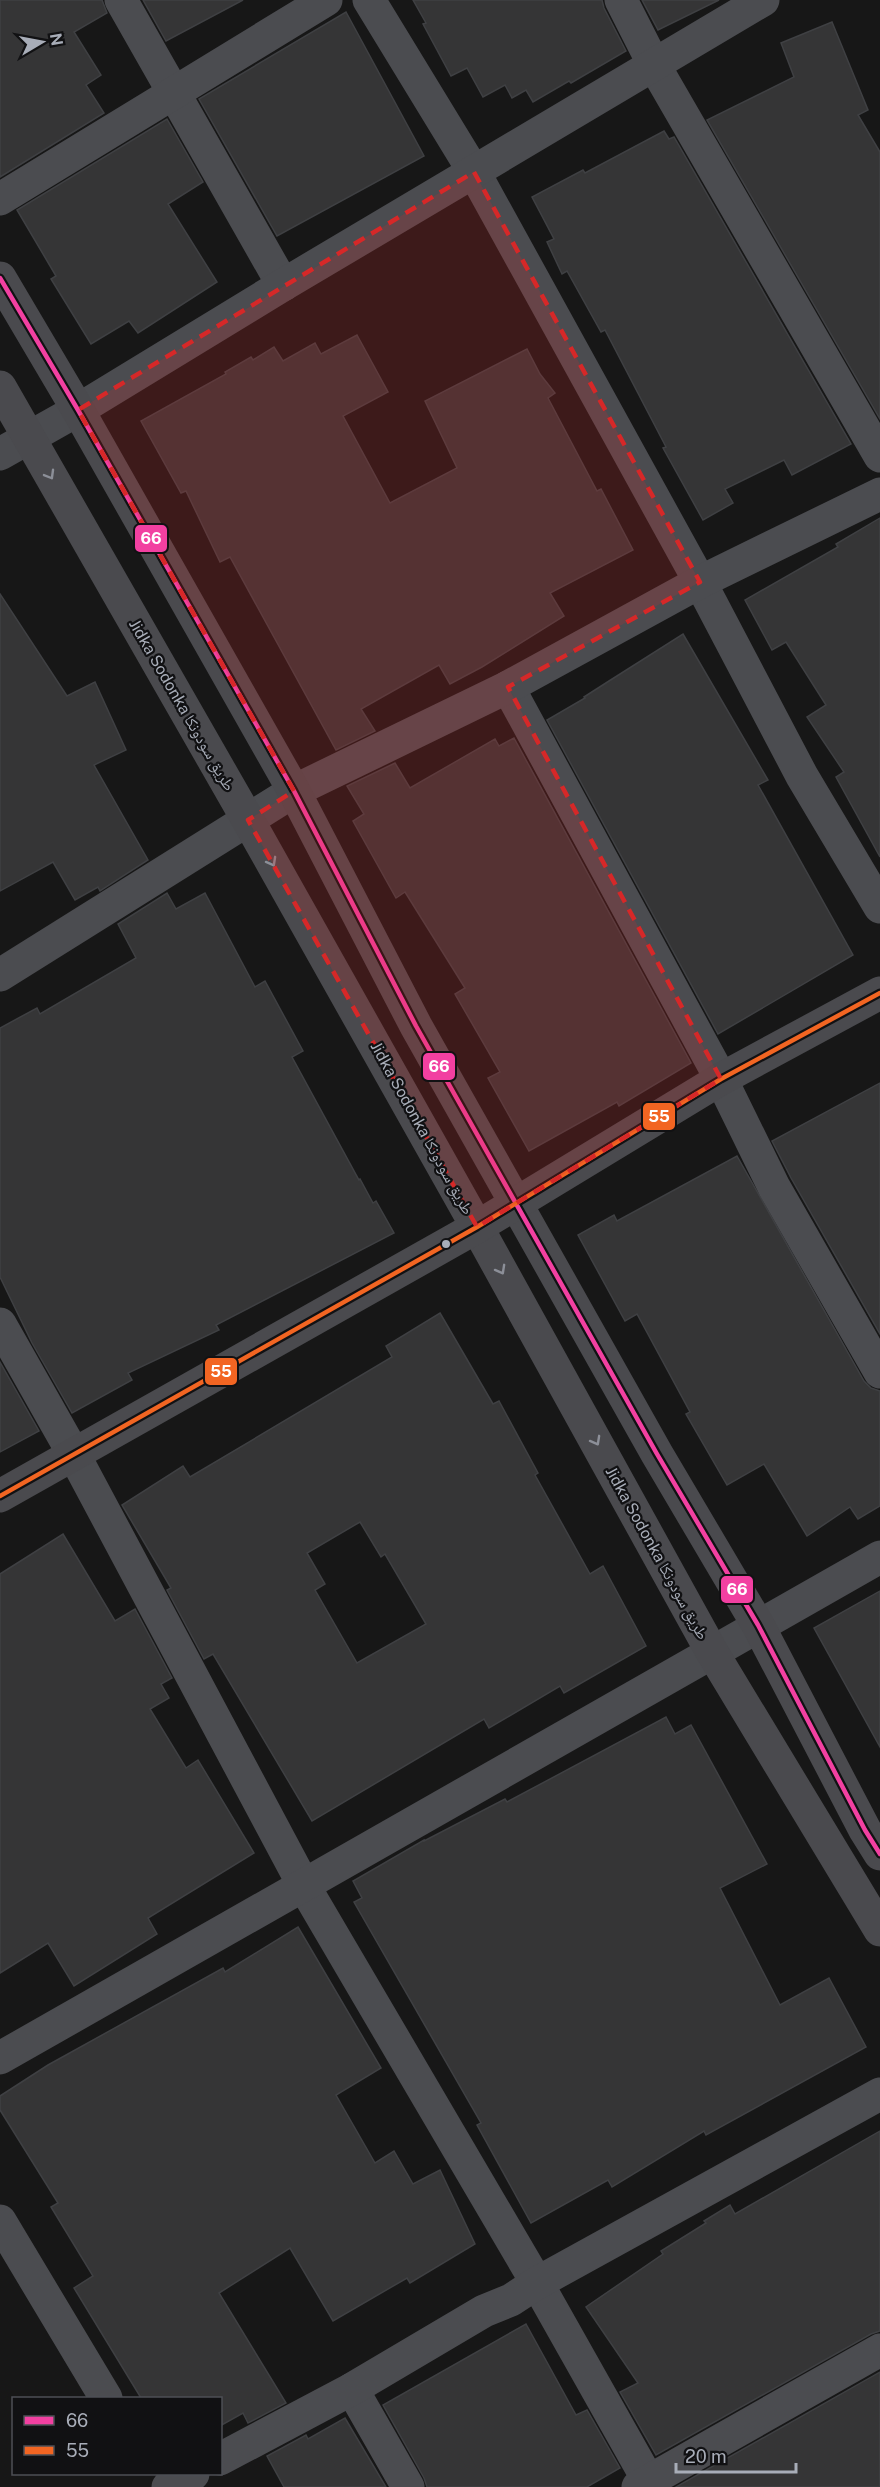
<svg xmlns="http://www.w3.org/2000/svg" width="880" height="2487" font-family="'Public Sans','Noto Naskh Arabic',sans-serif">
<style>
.building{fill:#353536;stroke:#3f4043;stroke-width:1.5;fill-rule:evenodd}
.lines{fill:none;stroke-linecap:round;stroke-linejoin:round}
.street{stroke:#4b4c50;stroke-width:33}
.secondary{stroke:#4a4a4e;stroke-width:33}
.bus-1-casing{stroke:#111113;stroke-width:9}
.bus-2-casing{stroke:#111113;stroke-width:9}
.bus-1{stroke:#f240a1;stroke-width:4.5}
.bus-2{stroke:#f26522;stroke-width:4.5}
.oneway{stroke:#8c8f98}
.marked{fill:#d62828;fill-opacity:0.2;stroke:#d62828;stroke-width:4.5;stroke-dasharray:12 8;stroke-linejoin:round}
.bus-dot{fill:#a8adb8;stroke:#111113;stroke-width:2}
.labels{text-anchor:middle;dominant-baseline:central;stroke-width:4.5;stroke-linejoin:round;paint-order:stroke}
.street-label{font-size:16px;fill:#a8adb8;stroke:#111113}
.line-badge{stroke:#111113;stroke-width:2}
.badge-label{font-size:16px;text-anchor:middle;font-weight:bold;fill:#fff}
</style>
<rect width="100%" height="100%" fill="#171717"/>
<g class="building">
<path d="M 0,0 L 102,0 L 107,13 L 74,32 L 101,75 L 86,85 L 104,113 L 0,177 Z"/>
<path d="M 143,0 L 243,0 L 166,41 Z"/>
<path d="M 413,0 L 602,0 L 604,8 L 626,51 L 571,83 L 569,81 L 533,102 L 526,90 L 512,98 L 505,85 L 483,97 L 467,68 L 451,76 L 423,24 L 426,23 Z"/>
<path d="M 642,0 L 719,0 L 658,30 Z"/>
<path d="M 346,12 L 424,156 L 277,236 L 199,99 Z"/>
<path d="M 832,22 L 868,110 L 858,115 L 880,152 L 880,419 L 707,120 L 794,77 L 781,43 Z"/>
<path d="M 167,119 L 203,182 L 168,204 L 217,282 L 138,333 L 129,321 L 91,344 L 51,279 L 56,276 L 17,210 Z"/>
<path d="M 664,131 L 669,139 L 674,137 L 851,444 L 792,475 L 784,460 L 725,489 L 733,503 L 703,520 L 663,448 L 666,447 L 605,330 L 601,332 L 567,271 L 562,274 L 547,242 L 554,239 L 532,197 L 583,170 L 585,173 Z"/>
<path d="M 357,335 L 388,392 L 343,416 L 390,503 L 457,468 L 425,401 L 527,349 L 540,374 L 555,393 L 548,398 L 597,491 L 601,489 L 633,550 L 550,593 L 564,616 L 482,667 L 450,684 L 439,665 L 361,709 L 375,731 L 336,750 L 230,557 L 220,562 L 186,491 L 181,493 L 141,421 L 226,374 L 225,372 L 251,357 L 253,360 L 274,347 L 283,361 L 315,343 L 321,354 Z"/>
<path d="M 880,518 L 880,857 L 836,777 L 844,772 L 807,717 L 826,705 L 786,642 L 772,650 L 745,600 L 838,547 L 836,544 Z"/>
<path d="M 0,594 L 67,696 L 95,682 L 126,750 L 94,765 L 148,860 L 100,891 L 98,887 L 75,900 L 53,862 L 0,891 Z"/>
<path d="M 683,634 L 768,780 L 758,785 L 853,955 L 718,1034 L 547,720 L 585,698 L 584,697 L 609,681 Z"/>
<path d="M 514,738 L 691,1063 L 619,1106 L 617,1102 L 529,1151 L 488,1078 L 500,1072 L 455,994 L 465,988 L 405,892 L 396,898 L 353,821 L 364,814 L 347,786 L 395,763 L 410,788 L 495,739 L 499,746 Z"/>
<path d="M 167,893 L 176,909 L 205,893 L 255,987 L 265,981 L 303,1051 L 292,1057 L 359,1180 L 360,1179 L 373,1203 L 376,1201 L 394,1233 L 216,1325 L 219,1330 L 128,1373 L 132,1380 L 72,1413 L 32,1343 L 0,1277 L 0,1028 L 37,1008 L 40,1014 L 136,958 L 118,924 Z"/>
<path d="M 880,1083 L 880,1334 L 791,1178 L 772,1141 Z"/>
<path d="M 737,1156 L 864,1381 L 871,1388 L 880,1391 L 880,1506 L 858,1519 L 850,1507 L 807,1536 L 764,1464 L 727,1485 L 686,1414 L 690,1412 L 637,1314 L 625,1321 L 578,1235 L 614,1215 L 617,1221 Z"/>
<path d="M 440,1313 L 493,1404 L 499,1401 L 538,1473 L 535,1475 L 590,1574 L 603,1566 L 646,1646 L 564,1693 L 560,1686 L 489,1728 L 484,1719 L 312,1821 L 213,1654 L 204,1659 L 167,1590 L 171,1588 L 122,1505 L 183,1466 L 190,1477 L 392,1357 L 386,1346 ZM 360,1522 L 381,1557 L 385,1554 L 426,1624 L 357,1663 L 315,1590 L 325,1584 L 307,1553 Z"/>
<path d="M 0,1362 L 39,1431 L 0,1452 Z"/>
<path d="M 63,1534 L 115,1621 L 135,1609 L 172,1678 L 161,1684 L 169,1698 L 150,1709 L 186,1768 L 198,1760 L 254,1853 L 148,1918 L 157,1934 L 74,1986 L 48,1943 L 0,1973 L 0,1574 Z"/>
<path d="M 880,1591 L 880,1747 L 814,1628 Z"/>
<path d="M 666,1717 L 675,1734 L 691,1725 L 767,1864 L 720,1888 L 780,2005 L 829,1978 L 866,2047 L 706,2135 L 704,2131 L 612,2187 L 608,2180 L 531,2223 L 477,2125 L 481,2123 L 354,1902 L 362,1898 L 353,1881 L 424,1840 L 424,1841 L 505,1799 L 507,1802 Z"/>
<path d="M 298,1927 L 381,2068 L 336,2095 L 375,2163 L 394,2151 L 413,2184 L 440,2170 L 475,2244 L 410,2283 L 407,2278 L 333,2321 L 290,2248 L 219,2293 L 286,2403 L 248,2423 L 243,2413 L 220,2426 L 220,2398 L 141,2398 L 74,2288 L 93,2276 L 51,2207 L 58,2203 L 0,2110 L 0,2096 L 48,2065 L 223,1968 L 225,1972 Z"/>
<path d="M 880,2131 L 880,2331 L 871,2334 L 656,2455 L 620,2392 L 638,2383 L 586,2307 L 663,2254 L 661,2251 L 706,2223 L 704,2221 L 730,2205 L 735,2214 Z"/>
<path d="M 526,2324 L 576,2415 L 587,2410 L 620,2468 L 587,2487 L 427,2487 L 424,2478 L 383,2405 Z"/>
<path d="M 880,2372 L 880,2487 L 676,2487 Z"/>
<path d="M 345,2418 L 386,2487 L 284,2487 L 267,2456 L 306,2435 L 308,2439 Z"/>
</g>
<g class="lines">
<g class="street">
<path d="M 121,0 L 283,285"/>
<path d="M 369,0 L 474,172 L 700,582 L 802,776 L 880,907"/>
<path d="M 621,0 L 654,65 L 880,456"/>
<path d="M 0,199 L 326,0"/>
<path d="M 0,454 L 78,410 L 283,285 L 763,0"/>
<path d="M 508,687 L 721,1079 L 774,1187 L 880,1372"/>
<path d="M 0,975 L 294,791 L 508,687 L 700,582 L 880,494"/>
<path d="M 0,1324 L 73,1453 L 304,1886 L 537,2283 L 652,2487"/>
<path d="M 0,2058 L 880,1557"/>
<path d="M 0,2221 L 106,2398"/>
<path d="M 352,2389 L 408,2487"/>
<path d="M 220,2459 L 352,2389 L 484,2311 L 511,2300 L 537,2283 L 880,2094"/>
<path d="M 168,2487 L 193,2474"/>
<path d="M 638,2487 L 880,2350"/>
</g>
<g class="secondary">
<path d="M 0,278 L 78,410 L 294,791 L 416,1026 L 657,1454 L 758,1625 L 865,1830 L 880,1854"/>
<path d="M 0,387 L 248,820 L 477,1227 L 712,1652 L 880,1930"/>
<path d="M 0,1496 L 477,1227 L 721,1079 L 880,993"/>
</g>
<defs>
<path id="bus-1" d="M 0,278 L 78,410 L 294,791 L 416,1026 L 657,1454 L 758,1625 L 865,1830 L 880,1854"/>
<path id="bus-2" d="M 0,1496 L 477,1227 L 721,1079 L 880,993"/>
</defs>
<use href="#bus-1" class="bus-1-casing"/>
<use href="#bus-2" class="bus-2-casing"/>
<use href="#bus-1" class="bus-1"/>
<use href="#bus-2" class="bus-2"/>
</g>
<defs><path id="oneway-chevron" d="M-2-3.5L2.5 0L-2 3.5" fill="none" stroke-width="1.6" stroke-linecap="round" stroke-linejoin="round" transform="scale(1.5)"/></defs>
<g class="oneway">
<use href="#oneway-chevron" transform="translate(50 475) rotate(60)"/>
<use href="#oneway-chevron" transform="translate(272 862) rotate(61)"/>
<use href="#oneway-chevron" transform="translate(501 1270) rotate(61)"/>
<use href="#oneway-chevron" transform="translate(596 1441) rotate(61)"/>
</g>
<path class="marked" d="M 474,172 L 700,582 L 508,687 L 721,1079 L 477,1227 L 248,820 L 294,791 L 78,410 Z"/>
<circle class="bus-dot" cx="446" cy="1244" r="5"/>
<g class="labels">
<g class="street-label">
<text transform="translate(182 705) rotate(60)">Jidka Sodonka طريق سودونكا</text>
<text transform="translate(422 1128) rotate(61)">Jidka Sodonka طريق سودونكا</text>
<text transform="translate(657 1553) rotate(61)">Jidka Sodonka طريق سودونكا</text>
</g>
</g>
<g class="line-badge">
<rect x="134" y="524" width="34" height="29" rx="6" fill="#f240a1"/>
<rect x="422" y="1052" width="34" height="29" rx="6" fill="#f240a1"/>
<rect x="642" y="1102" width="34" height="29" rx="6" fill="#f26522"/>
<rect x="204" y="1357" width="34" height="29" rx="6" fill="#f26522"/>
<rect x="720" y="1575" width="34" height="29" rx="6" fill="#f240a1"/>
</g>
<g class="badge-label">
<text x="151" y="544">66</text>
<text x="439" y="1072">66</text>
<text x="659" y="1122">55</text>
<text x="221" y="1377">55</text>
<text x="737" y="1595">66</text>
</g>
<rect x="12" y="2397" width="210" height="78" fill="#111113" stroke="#4d4f55" stroke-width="1.5"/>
<rect x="24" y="2416" width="30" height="9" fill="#f240a1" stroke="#4d4f55" stroke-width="1.5"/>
<text x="66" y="2427" font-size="18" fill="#a8adb8">66</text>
<rect x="24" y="2446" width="30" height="9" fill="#f26522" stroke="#4d4f55" stroke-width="1.5"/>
<text x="66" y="2457" font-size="18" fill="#a8adb8">55</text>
<g transform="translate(42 42) rotate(80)" stroke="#111113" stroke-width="4.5" paint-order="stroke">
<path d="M0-4.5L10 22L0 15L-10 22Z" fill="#a8adb8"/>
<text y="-9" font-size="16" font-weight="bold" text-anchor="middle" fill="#a8adb8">N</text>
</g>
<path d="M676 2463v9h120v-9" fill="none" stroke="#a8adb8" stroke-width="3"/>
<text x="685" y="2463" font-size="18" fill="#a8adb8" stroke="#111113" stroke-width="4.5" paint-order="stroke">20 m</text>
</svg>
